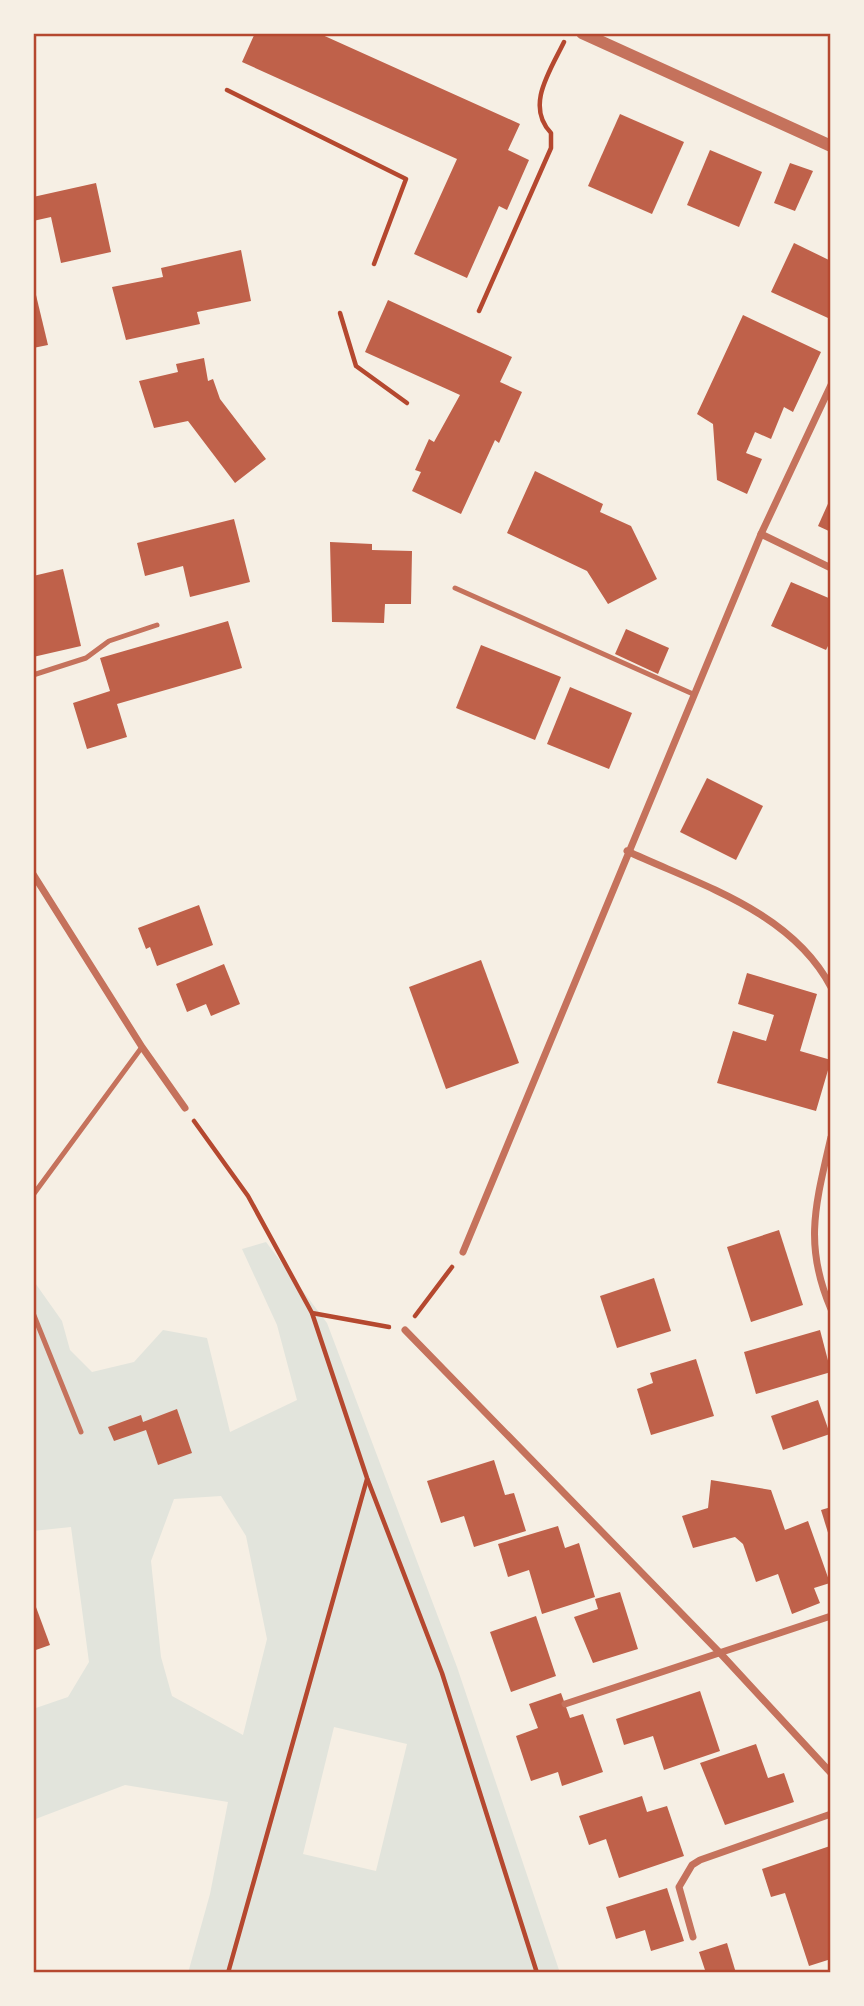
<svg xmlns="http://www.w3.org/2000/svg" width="864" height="2006" font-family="Mulish,sans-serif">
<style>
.green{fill:#e2e4dc;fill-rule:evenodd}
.building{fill:#bf614a}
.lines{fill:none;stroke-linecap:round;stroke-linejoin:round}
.path{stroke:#b5482f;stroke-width:4.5}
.service{stroke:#c5725c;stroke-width:5}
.minor{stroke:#c5725c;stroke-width:7}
.tertiary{stroke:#c5725c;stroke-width:12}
.neatline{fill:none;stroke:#b5482f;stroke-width:2.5}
</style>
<rect width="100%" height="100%" fill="#f6efe4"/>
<path class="green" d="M 266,1242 L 327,1323 L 457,1667 L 560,1973 L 188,1973 L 210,1894 L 228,1802 L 125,1785 L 33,1820 L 33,1709 L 68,1697 L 89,1662 L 71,1527 L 33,1531 L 33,1280 L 62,1321 L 70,1350 L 92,1372 L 134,1362 L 163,1330 L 207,1338 L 230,1432 L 297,1400 L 277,1325 L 242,1249 ZM 221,1496 L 246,1536 L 267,1639 L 243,1735 L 172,1696 L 161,1657 L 151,1561 L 174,1499 ZM 334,1727 L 407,1744 L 376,1871 L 303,1854 Z"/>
<g class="building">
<path d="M 255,33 L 318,33 L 520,124 L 508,150 L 529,160 L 507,210 L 499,206 L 467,278 L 414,254 L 457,159 L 242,62 Z"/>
<path d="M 620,114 L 684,142 L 652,214 L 588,186 Z"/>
<path d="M 710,150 L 762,172 L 739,227 L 687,205 Z"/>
<path d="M 790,163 L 813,171 L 795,211 L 774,203 Z"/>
<path d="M 96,183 L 111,252 L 61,263 L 51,217 L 33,221 L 33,197 Z"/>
<path d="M 794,243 L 831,261 L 828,318 L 771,292 Z"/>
<path d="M 241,250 L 251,301 L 197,312 L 200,324 L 126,340 L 112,287 L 163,277 L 161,268 Z"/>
<path d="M 36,295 L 48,345 L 33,348 L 33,296 Z"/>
<path d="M 388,300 L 512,357 L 500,382 L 522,392 L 499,443 L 495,440 L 461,514 L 412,491 L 421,472 L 415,470 L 429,439 L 434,442 L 460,395 L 365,352 Z"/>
<path d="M 743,315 L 821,352 L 793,412 L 784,407 L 771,439 L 755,432 L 746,453 L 762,459 L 747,494 L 717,480 L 713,424 L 697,414 Z"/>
<path d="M 204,358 L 208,381 L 213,379 L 220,399 L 266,459 L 235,483 L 188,421 L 154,428 L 139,381 L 178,372 L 176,364 Z"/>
<path d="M 535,471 L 603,504 L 600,512 L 631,526 L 657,579 L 608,604 L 587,571 L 507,533 Z"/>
<path d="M 831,497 L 831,532 L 818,526 Z"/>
<path d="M 234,519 L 250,582 L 190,597 L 183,566 L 145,576 L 137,543 Z"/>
<path d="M 330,542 L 372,544 L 372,550 L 412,551 L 411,604 L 385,604 L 384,623 L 332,622 Z"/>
<path d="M 63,569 L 81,646 L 33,657 L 33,576 Z"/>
<path d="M 791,582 L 831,599 L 831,640 L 826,650 L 771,626 Z"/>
<path d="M 228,621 L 242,668 L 117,704 L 127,737 L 87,749 L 73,703 L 110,691 L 100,658 Z"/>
<path d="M 626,629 L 669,648 L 658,674 L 615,654 Z"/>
<path d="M 481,645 L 561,677 L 535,740 L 456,708 Z"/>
<path d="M 570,687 L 632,713 L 609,769 L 547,744 Z"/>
<path d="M 707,778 L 763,806 L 736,860 L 680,832 Z"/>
<path d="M 199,905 L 213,945 L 157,966 L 150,947 L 146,949 L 138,928 Z"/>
<path d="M 481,960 L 519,1063 L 446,1089 L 409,987 Z"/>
<path d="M 224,964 L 240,1004 L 211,1016 L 206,1004 L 187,1012 L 176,984 Z"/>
<path d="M 747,973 L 817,994 L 800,1051 L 831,1060 L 816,1111 L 717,1083 L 733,1031 L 766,1041 L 774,1015 L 738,1004 Z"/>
<path d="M 779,1230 L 803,1305 L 751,1322 L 727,1247 Z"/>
<path d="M 654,1278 L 671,1331 L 617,1348 L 600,1296 Z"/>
<path d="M 820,1330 L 831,1372 L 756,1394 L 744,1352 Z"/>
<path d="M 696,1359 L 714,1416 L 651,1435 L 637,1389 L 653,1383 L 650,1373 Z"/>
<path d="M 818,1400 L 830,1434 L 783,1450 L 771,1416 Z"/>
<path d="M 177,1409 L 192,1453 L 158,1465 L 146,1430 L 114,1441 L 108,1427 L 141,1415 L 143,1422 Z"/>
<path d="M 494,1460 L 505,1495 L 514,1493 L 526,1531 L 474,1547 L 464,1516 L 441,1523 L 427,1481 Z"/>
<path d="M 711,1480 L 771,1490 L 785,1530 L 808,1521 L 830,1583 L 814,1588 L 820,1603 L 792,1614 L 778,1574 L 756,1582 L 743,1544 L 735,1537 L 693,1548 L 682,1516 L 708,1508 Z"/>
<path d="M 831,1507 L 831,1539 L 830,1539 L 821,1510 Z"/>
<path d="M 558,1526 L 565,1548 L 579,1543 L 595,1597 L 542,1614 L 529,1570 L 508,1577 L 498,1544 Z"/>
<path d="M 620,1592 L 638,1649 L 593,1663 L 574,1617 L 598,1609 L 595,1599 Z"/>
<path d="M 33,1599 L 50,1645 L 33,1651 Z"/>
<path d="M 536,1616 L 556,1676 L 511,1692 L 490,1632 Z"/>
<path d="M 700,1691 L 720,1751 L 664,1770 L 653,1736 L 624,1745 L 616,1719 Z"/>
<path d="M 561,1693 L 570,1718 L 583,1714 L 603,1772 L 562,1786 L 558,1772 L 531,1781 L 516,1736 L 538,1728 L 529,1704 Z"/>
<path d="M 756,1744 L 768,1778 L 784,1773 L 794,1802 L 725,1825 L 700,1763 Z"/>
<path d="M 642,1796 L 647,1812 L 667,1806 L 684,1856 L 619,1878 L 606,1839 L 589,1845 L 579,1816 Z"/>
<path d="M 830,1846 L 831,1959 L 809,1966 L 785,1893 L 771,1897 L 762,1869 Z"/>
<path d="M 667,1888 L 684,1941 L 651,1951 L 645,1930 L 616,1939 L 606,1907 Z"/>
<path d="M 727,1943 L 736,1973 L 706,1973 L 699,1952 Z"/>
</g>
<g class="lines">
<g class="path">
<path d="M 227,90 L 406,179 L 374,264"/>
<path d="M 479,311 L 551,148 L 551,133 C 525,106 550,71 564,42"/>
<path d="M 340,313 L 356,366 L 407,403"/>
<path d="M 194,1121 L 248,1196 L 312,1313 L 367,1478 L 442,1673 L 537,1973"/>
<path d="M 312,1313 L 389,1327"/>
<path d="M 415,1316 L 452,1267"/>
<path d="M 228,1973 L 367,1479"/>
</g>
<g class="service">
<path d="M 455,588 L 693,694"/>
<path d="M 33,675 L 86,658 L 109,641 L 157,625"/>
<path d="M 33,1195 L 142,1047"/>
<path d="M 33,1313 L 81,1432"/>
</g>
<g class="minor">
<path d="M 761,534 L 831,568"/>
<path d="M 627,851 C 700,885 791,911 831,987"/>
<path d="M 33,874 L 142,1047 L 185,1108"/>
<path d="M 831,1137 C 816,1203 803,1244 831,1309"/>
<path d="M 463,1252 L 761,534 L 831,385"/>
<path d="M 405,1330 L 720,1653 L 831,1773"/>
<path d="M 565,1704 L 831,1616"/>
<path d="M 693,1937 L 679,1887 L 692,1865 L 700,1860 L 831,1814"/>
</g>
<path class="tertiary" d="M 582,33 L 831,146"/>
</g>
<rect width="864" height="2006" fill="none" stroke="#f6efe4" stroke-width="70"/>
<rect x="35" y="35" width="794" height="1936" class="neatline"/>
</svg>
